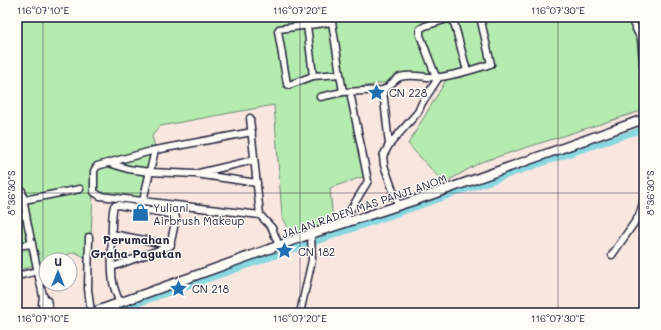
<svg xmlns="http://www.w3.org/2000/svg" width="661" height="330" font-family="Mali,sans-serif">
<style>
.green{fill:#b4ebae;stroke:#6b8674}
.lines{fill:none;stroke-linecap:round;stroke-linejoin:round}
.canal{stroke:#87d8e1;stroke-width:6}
.street-casing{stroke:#22223b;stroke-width:9}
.secondary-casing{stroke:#22223b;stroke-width:11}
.street{stroke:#fdfcf7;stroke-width:6}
.secondary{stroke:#fdfcf7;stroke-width:8}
.ticks{fill:none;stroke:#22223b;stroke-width:1;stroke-opacity:0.45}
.labels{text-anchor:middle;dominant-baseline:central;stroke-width:3;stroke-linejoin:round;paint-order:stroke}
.poi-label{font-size:11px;fill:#22223b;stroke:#fdfcf7;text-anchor:start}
.street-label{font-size:11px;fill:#22223b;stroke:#fdfcf7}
.neighbourhood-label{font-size:12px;font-weight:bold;fill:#22223b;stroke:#fdfcf7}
.neatline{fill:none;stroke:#22223b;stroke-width:1.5}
.ticks-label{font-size:10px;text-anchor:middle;fill:#22223b}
</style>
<rect width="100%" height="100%" fill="#f8e6df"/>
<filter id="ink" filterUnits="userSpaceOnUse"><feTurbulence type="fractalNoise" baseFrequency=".025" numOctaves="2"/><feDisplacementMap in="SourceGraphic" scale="8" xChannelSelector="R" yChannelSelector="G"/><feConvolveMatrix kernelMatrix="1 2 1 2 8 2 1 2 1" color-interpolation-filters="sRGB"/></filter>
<g filter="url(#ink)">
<path class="green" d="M 17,17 L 639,17 L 644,110 L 481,162 L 444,183 L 408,144 L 448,77 L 439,73 L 349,89 L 359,118 L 365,176 L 330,188 L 333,222 L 292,236 L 282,216 L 274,105 L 160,126 L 152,136 L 155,148 L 140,199 L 93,192 L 90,260 L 75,252 L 50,260 L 46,260 L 46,261 L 17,271 Z"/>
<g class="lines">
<path class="canal" d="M 110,313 L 554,159 L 644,129"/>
<defs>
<g id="street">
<path d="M 630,17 L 641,39 L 644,72"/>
<path d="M 452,18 L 455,26 L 467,71"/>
<path d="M 307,25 L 313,76"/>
<path d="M 340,74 L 332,22 L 279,29 L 278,31 L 287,84 L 289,85 L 313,76 L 340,74 L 343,92"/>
<path d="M 436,77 L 420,35 L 420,29 L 425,26 L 454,17"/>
<path d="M 383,90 L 389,145"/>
<path d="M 320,97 L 343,92 L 383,90 C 390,87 393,80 400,77 C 414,73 427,79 440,77 C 457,75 475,69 491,64 L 480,17"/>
<path d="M 250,118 L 260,215"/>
<path d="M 252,132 L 155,150 L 97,166 L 94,171 L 94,192 L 100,196 L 260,215 L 272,228 L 279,246"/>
<path d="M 109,163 L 128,169 L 150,172 L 196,174 L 257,183"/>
<path d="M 199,173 L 254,160"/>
<path d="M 17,189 L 20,189 L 22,191 L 27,221 L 43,296 L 42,304 L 44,313"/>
<path d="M 24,200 L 80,189"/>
<path d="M 143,201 L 155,150"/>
<path d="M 398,205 L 384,165 L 383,156 L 389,145 L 418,112 L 422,103 L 439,77"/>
<path d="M 17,217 L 26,215"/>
<path d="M 638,218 L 644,224"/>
<path d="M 342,224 L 368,181 L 351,97"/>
<path d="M 112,234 L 171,245"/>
<path d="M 89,237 L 88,289 L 91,313"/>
<path d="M 17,246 L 32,244"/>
<path d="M 612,255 L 639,216 L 644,200"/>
<path d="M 112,267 L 170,246 L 176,218 L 175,215 L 118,205 L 114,206 C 111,213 111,272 113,282 C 114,289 117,296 120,303"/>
<path d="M 17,276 L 38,271"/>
<path d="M 43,296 L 47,300 L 50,313"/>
<path d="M 115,305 L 116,313"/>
<path d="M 300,313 L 312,260 L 311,234"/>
</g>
<path id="secondary" d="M 91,313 L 311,234 L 425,197 L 644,119"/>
</defs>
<use href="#street" class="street-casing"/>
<use href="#secondary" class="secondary-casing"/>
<use href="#street" class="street"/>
<use href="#secondary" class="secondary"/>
</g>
</g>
<path class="ticks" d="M 43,17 L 43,313M 300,17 L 300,313M 558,17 L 558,313M 17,193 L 644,193"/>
<defs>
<symbol id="sight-bare" viewBox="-9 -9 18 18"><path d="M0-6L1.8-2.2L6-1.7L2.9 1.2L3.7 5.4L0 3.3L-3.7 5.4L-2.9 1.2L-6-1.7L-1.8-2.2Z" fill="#1f6fb2" stroke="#fdfcf7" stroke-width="2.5" paint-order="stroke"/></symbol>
<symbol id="shop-bare" viewBox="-9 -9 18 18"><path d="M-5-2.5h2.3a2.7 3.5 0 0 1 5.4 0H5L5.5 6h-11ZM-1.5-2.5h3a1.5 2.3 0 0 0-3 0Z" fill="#1f6fb2" stroke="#fdfcf7" stroke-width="2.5" paint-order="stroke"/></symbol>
</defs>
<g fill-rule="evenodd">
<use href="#sight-bare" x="364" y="80" width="25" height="25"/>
<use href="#shop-bare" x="128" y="200" width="25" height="25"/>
<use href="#sight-bare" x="272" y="238" width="25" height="25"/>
<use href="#sight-bare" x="166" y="276" width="25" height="25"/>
</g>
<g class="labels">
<g class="poi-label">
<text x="389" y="92">CN 228</text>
<text x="153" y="207">Yuliani<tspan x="153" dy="13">Airbrush Makeup</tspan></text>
<text x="298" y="251">CN 182</text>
<text x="192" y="288">CN 218</text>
</g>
<g class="street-label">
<text transform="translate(364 206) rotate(-19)">JALAN RADEN MAS PANJI ANOM</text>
</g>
<g class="neighbourhood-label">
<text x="136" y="239">Perumahan<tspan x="136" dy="14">Graha Pagutan</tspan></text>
</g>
</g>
<rect width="661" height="330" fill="none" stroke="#fdfcf7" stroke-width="44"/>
<g transform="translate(58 272)"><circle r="19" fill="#fdfcf7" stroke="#a5a5ac"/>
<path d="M0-3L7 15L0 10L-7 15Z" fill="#1f6fb2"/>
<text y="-6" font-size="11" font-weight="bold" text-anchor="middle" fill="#22223b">U</text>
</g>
<rect x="22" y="22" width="617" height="286" class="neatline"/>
<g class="ticks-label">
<text x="43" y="14">116°07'10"E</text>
<text x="300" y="14">116°07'20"E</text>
<text x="558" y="14">116°07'30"E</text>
<text transform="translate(11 193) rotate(-90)" y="4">8°36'30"S</text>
<text transform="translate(650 193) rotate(-90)" y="4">8°36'30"S</text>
<text x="43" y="322">116°07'10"E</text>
<text x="300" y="322">116°07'20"E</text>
<text x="558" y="322">116°07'30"E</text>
</g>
</svg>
